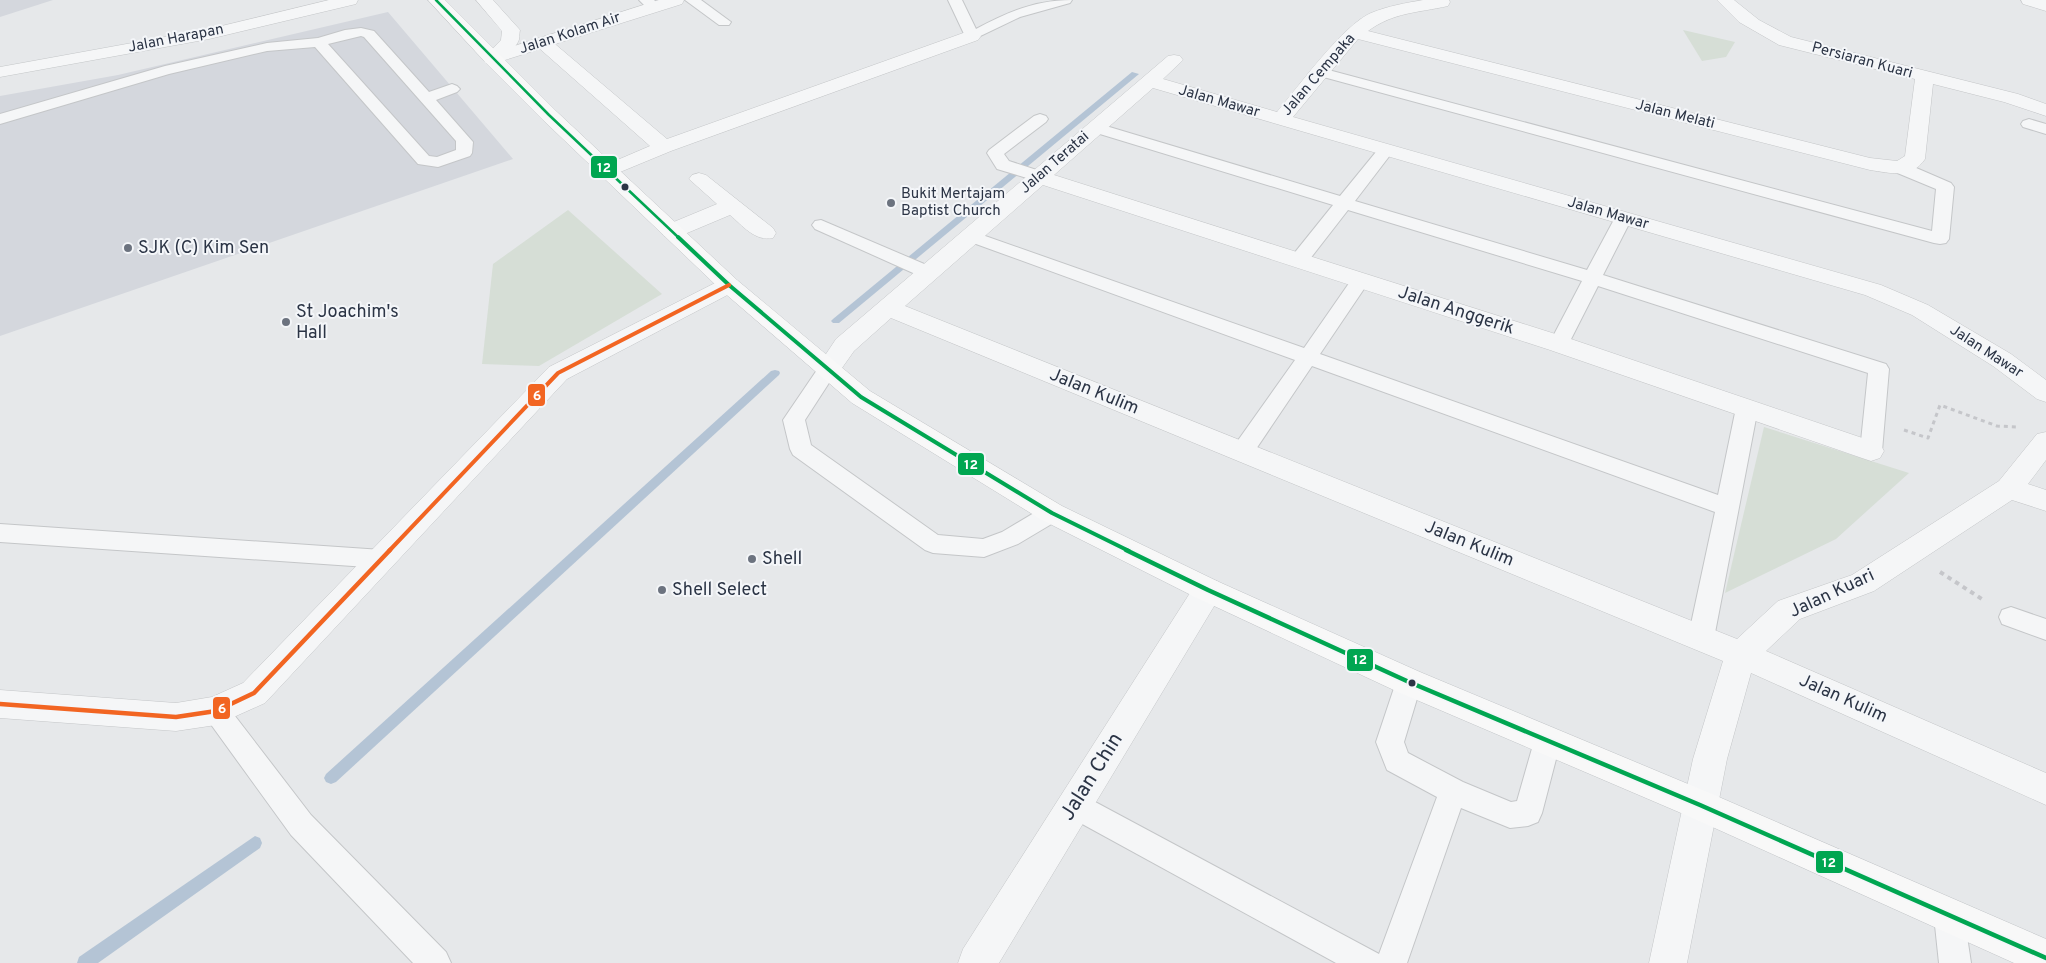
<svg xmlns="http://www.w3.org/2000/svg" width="2046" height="963" font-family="Overpass,sans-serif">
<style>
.built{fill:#d4d7dd}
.green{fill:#d6ded6}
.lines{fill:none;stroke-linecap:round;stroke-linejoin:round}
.stream{fill:#b4c4d5;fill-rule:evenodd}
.service-casing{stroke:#c4c6c8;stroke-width:2}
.minor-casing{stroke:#c4c6c8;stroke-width:1}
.tertiary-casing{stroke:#c4c6c8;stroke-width:1}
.primary-casing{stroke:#c2c5c8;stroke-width:1}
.path-far1{stroke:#c5c6ca;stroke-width:3;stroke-dasharray:4 4;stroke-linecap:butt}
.path{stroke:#c5c6ca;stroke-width:4;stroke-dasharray:4.5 4.5;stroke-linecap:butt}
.service{fill:#f5f6f7;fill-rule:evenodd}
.minor{fill:#f5f6f7;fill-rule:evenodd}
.tertiary{fill:#f5f6f7;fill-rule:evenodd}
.primary{fill:#f8f8f8;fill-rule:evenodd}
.bus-1-far2-casing{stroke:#f4f6f9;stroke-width:5}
.bus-1-far1-casing{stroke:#f4f6f9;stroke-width:8}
.bus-1-casing{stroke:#f4f6f9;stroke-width:8}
.bus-2-far1-casing{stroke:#f4f6f9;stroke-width:8}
.bus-2-casing{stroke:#f4f6f9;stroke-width:8}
.bus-1-far2{stroke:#00a651;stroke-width:2.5}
.bus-1-far1{stroke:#00a651;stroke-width:4}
.bus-1{stroke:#00a651;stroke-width:4.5}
.bus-2-far1{stroke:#f26522;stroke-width:4}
.bus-2{stroke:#f26522;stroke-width:4.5}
.bus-dot{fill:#2b3445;stroke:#f4f6f9;stroke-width:2}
.poi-dot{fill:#6c737f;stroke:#f4f6f9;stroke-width:2}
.labels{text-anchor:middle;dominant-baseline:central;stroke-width:4;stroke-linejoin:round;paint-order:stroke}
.far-street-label{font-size:15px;fill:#2b3445;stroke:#f4f6f9}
.far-poi-label{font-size:15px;fill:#2b3445;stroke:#f4f6f9;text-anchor:start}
.poi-label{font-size:18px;fill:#2b3445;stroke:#f4f6f9;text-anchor:start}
.street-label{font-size:18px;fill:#2b3445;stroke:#f4f6f9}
.near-street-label{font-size:21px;fill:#2b3445;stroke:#f4f6f9}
.line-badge{stroke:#f4f6f9;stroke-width:2}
.badge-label{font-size:14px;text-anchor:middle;font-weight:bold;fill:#fff}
</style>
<rect width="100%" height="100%" fill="#e6e8ea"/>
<g class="built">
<path d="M 0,0 L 53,0 L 0,17 Z"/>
<path d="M 388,12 L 513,159 L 0,336 L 0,96 L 118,75 Z"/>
</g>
<g class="green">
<path d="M 1683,30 L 1735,42 L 1726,57 L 1702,61 Z"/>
<path d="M 568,210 L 662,294 L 539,366 L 482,364 L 493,264 Z"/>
<path d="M 1764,427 L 1909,473 L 1836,539 L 1725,593 Z"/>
</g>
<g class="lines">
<g class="stream">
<path d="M 1132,72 L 1139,74 L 839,323 L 833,323 L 831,321 L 833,319 Z"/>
<path d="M 775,370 L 779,371 L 780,373 L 779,375 L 336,782 L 331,784 L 326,782 L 324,778 L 326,774 L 771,371 Z"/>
<path d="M 255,836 L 260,838 L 262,843 L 260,848 L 98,963 L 77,963 L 79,957 Z"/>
</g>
<defs>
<g id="service">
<path d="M 639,0 L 654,0 L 661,7 L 659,10 L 649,10 Z"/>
<path d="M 685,0 L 701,0 L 731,22 L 729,25 L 719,25 Z"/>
<path d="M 948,0 L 962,0 L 976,29 C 1008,12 1035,0 1072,0 L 1070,3 L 1020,17 L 972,40 L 967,39 L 965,36 Z"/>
<path d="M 361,28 L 374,31 L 429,92 L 452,84 L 457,86 L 460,89 L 457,92 L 436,100 L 473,142 L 472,153 L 470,156 L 438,167 L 418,164 L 315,47 L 267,51 L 169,74 L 0,124 L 0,114 L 165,66 L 267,43 L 318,38 L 345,30 ZM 361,36 L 364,37 L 456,141 L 456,150 L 437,157 L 429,156 L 328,44 Z"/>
<path d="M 1321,68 L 1932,231 L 1936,189 L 1895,172 L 1893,168 L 1895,164 L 1907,164 L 1951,183 L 1954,187 L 1949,239 L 1946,243 L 1940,244 L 1934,243 L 1316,75 L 1314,72 L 1316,69 Z"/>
<path d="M 1040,114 L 1046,116 L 1048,119 L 1046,122 L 1004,154 L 1009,161 L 1046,173 L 1048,177 L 1046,181 L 1040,182 L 997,169 L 987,153 L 989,150 L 1034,116 Z"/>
<path d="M 2029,119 L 2046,124 L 2046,134 L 2023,127 L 2021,124 L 2023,121 Z"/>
<path d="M 1096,123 L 1340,196 L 1380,147 L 1392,147 L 1394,150 L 1355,201 L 1587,270 L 1617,214 L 1623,213 L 1629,214 L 1632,218 L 1603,275 L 1886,364 L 1889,369 L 1882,451 L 1879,457 L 1871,459 L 1863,457 L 1860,451 L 1868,373 L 1598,286 L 1566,349 L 1559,350 L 1552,349 L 1549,344 L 1582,281 L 1348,210 L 1306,264 L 1299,266 L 1292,264 L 1290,260 L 1292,256 L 1333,205 L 1090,131 L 1088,128 L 1090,125 Z"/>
<path d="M 821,220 L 936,269 L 938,273 L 936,277 L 929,279 L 922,277 L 815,229 L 812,225 L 815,221 Z"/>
<path d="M 971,231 L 1304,348 L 1354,276 L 1361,274 L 1368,276 L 1370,280 L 1320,354 L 1718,495 L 1736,408 L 1740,403 L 1747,401 L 1754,403 L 1758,408 L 1714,638 L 1710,645 L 1701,648 L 1692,645 L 1688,638 L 1715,512 L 1312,366 L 1250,458 L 1242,460 L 1234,458 L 1231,452 L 1234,446 L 1295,360 L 965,240 L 962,236 L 965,232 Z"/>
<path d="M 828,362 L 835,364 L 838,369 L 805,420 L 811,445 L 938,535 L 983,539 L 1002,532 L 1044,507 L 1052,504 L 1060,507 L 1064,513 L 1060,519 L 1018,544 L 984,557 L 933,553 L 925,550 L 793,455 L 790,449 L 783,420 L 821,364 Z"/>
<path d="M 0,524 L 382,550 L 390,552 L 394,559 L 390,566 L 382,568 L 0,542 Z"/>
<path d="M 2011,607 L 2046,619 L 2046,640 L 2002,624 L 1999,617 L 2002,610 Z"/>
<path d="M 1409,671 L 1418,674 L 1422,682 L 1404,742 L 1408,753 L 1463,782 L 1511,802 L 1517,801 L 1537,731 L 1547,728 L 1557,731 L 1561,740 L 1542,813 L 1538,822 L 1528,826 L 1510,828 L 1461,808 L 1407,963 L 1336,963 L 1064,814 L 1060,805 L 1064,796 L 1074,792 L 1084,796 L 1379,954 L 1437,797 L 1387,770 L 1376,742 L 1396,682 L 1400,674 Z"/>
<path d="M 216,699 L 225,703 L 311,815 L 446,952 L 451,963 L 413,963 L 291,835 L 207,719 L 203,711 L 207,703 Z"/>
<path d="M 1949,901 L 1960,905 L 1964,916 L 1971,963 L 1939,963 L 1934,916 L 1938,905 Z"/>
</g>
<g id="minor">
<path d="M 659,0 L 684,0 L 682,4 L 555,44 L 667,139 L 966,32 L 972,31 L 978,32 L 981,36 L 978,40 L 671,151 L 608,177 L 601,175 L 598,171 L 601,167 L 650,146 L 540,49 L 492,64 L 486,63 L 483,59 L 486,55 Z"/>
<path d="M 1423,0 L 1449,0 L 1450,2 L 1448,6 C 1417,13 1394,12 1368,31 L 1870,158 L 1897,161 L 1905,156 L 1915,79 L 1779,45 L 1739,22 L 1717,0 L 1734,0 L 1759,20 L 1791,37 L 2018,94 L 2046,104 L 2046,116 L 2004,102 L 1933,84 L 1925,159 C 1912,179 1890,173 1870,170 L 1358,39 L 1293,117 L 1881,285 L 1928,305 L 2011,354 L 2046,380 L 2046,402 L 2037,399 L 1993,366 L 1912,315 L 1865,295 L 1153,88 L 1054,175 L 1568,338 L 1880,444 L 1884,451 L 1880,458 L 1871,461 L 1862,458 L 1550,350 L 1043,185 L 905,306 L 1737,639 L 1778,601 L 1852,575 L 1999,481 L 2037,434 L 2046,432 L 2046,460 L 2028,484 L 2046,490 L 2046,511 L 2012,500 L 1874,591 L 1800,619 L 1766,651 L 2046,773 L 2046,805 L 1751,673 L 1727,759 L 1687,963 L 1649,963 L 1693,759 L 1723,661 L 891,318 L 854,351 L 837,375 L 828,377 L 819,375 L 816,369 L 836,339 L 1168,56 L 1174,55 L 1180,56 L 1183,60 L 1163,79 L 1277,112 C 1299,86 1343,25 1371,13 C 1388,6 1406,3 1423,0 Z"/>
<path d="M 2021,0 L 2046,0 L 2046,11 L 2023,4 Z"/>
<path d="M 699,173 L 706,175 L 773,228 L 776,233 L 773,238 C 755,242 742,225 730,215 L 680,236 L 672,238 L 664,236 L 661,231 L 664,226 L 717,204 L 689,179 L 692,175 Z"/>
<path d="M 729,278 L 737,280 L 741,285 L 737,290 L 567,379 L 265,703 L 216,725 L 176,731 L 0,718 L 0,690 L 176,703 L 212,697 L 243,683 L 549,367 L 721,280 Z"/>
<path d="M 1208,578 L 1219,582 L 1223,590 L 1219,598 L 999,963 L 958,963 L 963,949 L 1197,582 Z"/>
</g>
<g id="tertiary">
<path d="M 329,0 L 358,0 L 356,4 L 209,39 L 0,77 L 0,67 L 209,29 Z"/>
<path d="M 476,0 L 493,0 L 520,30 C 519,34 520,39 518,42 C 512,53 498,66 486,63 L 483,59 L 501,40 L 502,31 Z"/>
</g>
<path id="primary" d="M 428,0 L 445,0 L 556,111 L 737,280 L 870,391 L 1062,506 L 1219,582 L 1420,672 L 1712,794 L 2046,939 L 2046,963 L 2014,963 L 1688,816 L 1398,692 L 1197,598 L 1042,520 L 852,403 L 721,290 L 542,119 L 486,63 Z"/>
</defs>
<use href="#service" class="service-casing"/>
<use href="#minor" class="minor-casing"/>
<use href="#tertiary" class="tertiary-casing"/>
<use href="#primary" class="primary-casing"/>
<path class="path-far1" d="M 1904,430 L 1928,438 L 1940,405 L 1997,426 L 2017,427"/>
<path class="path" d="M 1940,572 L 1985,601"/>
<use href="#service" class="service"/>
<use href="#minor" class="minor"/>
<use href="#tertiary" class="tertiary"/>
<use href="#primary" class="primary"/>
<defs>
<path id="bus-1-far2" d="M 436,0 L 549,115 L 679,238"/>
<path id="bus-1-far1" d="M 678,237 L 729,285 L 861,397 L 1052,513 L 1129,551"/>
<path id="bus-1" d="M 1126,550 L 1208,590 L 1409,682 L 1700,805 L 2046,958"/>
<path id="bus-2-far1" d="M 389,551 L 558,373 L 729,285"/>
<path id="bus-2" d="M 0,704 L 176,717 L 216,711 L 254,693 L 390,550"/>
</defs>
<use href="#bus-1-far2" class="bus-1-far2-casing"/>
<use href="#bus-1-far1" class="bus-1-far1-casing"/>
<use href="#bus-1" class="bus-1-casing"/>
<use href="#bus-2-far1" class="bus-2-far1-casing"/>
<use href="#bus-2" class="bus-2-casing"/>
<use href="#bus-1-far2" class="bus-1-far2"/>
<use href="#bus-1-far1" class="bus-1-far1"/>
<use href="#bus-1" class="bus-1"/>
<use href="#bus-2-far1" class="bus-2-far1"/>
<use href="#bus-2" class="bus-2"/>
</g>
<g class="bus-dot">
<circle cx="625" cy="187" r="4.5"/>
<circle cx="1412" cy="683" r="4.5"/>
</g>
<g class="poi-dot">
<circle cx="891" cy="203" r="5"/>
<circle cx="128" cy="248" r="5"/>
<circle cx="286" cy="322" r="5"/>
<circle cx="752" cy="559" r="5"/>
<circle cx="662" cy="590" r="5"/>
</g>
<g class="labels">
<g class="far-street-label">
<text transform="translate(570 34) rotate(-18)">Jalan Kolam Air</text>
<text transform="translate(176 39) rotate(-11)">Jalan Harapan</text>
<text transform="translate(1862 61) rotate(15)">Persiaran Kuari</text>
<text transform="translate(1319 75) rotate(-49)">Jalan Cempaka</text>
<text transform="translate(1219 102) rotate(16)">Jalan Mawar</text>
<text transform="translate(1675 115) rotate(14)">Jalan Melati</text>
<text transform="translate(1055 163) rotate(-41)">Jalan Teratai</text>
<text transform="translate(1608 214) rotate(16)">Jalan Mawar</text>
<text transform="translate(1986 352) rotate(33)">Jalan Mawar</text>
</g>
<g class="far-poi-label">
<text x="901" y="194">Bukit Mertajam<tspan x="901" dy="17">Baptist Church</tspan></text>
</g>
<g class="poi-label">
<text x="138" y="248">SJK (C) Kim Sen</text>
<text x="296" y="312">St Joachim's<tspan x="296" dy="21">Hall</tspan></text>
<text x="762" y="559">Shell</text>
<text x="672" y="590">Shell Select</text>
</g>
<g class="street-label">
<text transform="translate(1456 311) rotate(18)">Jalan Anggerik</text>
<text transform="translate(1094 392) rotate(22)">Jalan Kulim</text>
<text transform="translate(1469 544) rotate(22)">Jalan Kulim</text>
<text transform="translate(1832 594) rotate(-25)">Jalan Kuari</text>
<text transform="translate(1843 699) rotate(24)">Jalan Kulim</text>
</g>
<g class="near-street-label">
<text transform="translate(1092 777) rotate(-58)">Jalan Chin</text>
</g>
</g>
<g class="line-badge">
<rect x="590" y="155" width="28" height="24" rx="5" fill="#00a651"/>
<rect x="527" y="383" width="19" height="24" rx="5" fill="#f26522"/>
<rect x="957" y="452" width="28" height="24" rx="5" fill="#00a651"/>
<rect x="1346" y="648" width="28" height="24" rx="5" fill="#00a651"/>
<rect x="212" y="696" width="19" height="24" rx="5" fill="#f26522"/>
<rect x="1815" y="850" width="29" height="24" rx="5" fill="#00a651"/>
</g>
<g class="badge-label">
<text x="604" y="172">12</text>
<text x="537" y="400">6</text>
<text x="971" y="469">12</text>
<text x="1360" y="664">12</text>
<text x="222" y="713">6</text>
<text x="1829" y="867">12</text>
</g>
</svg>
